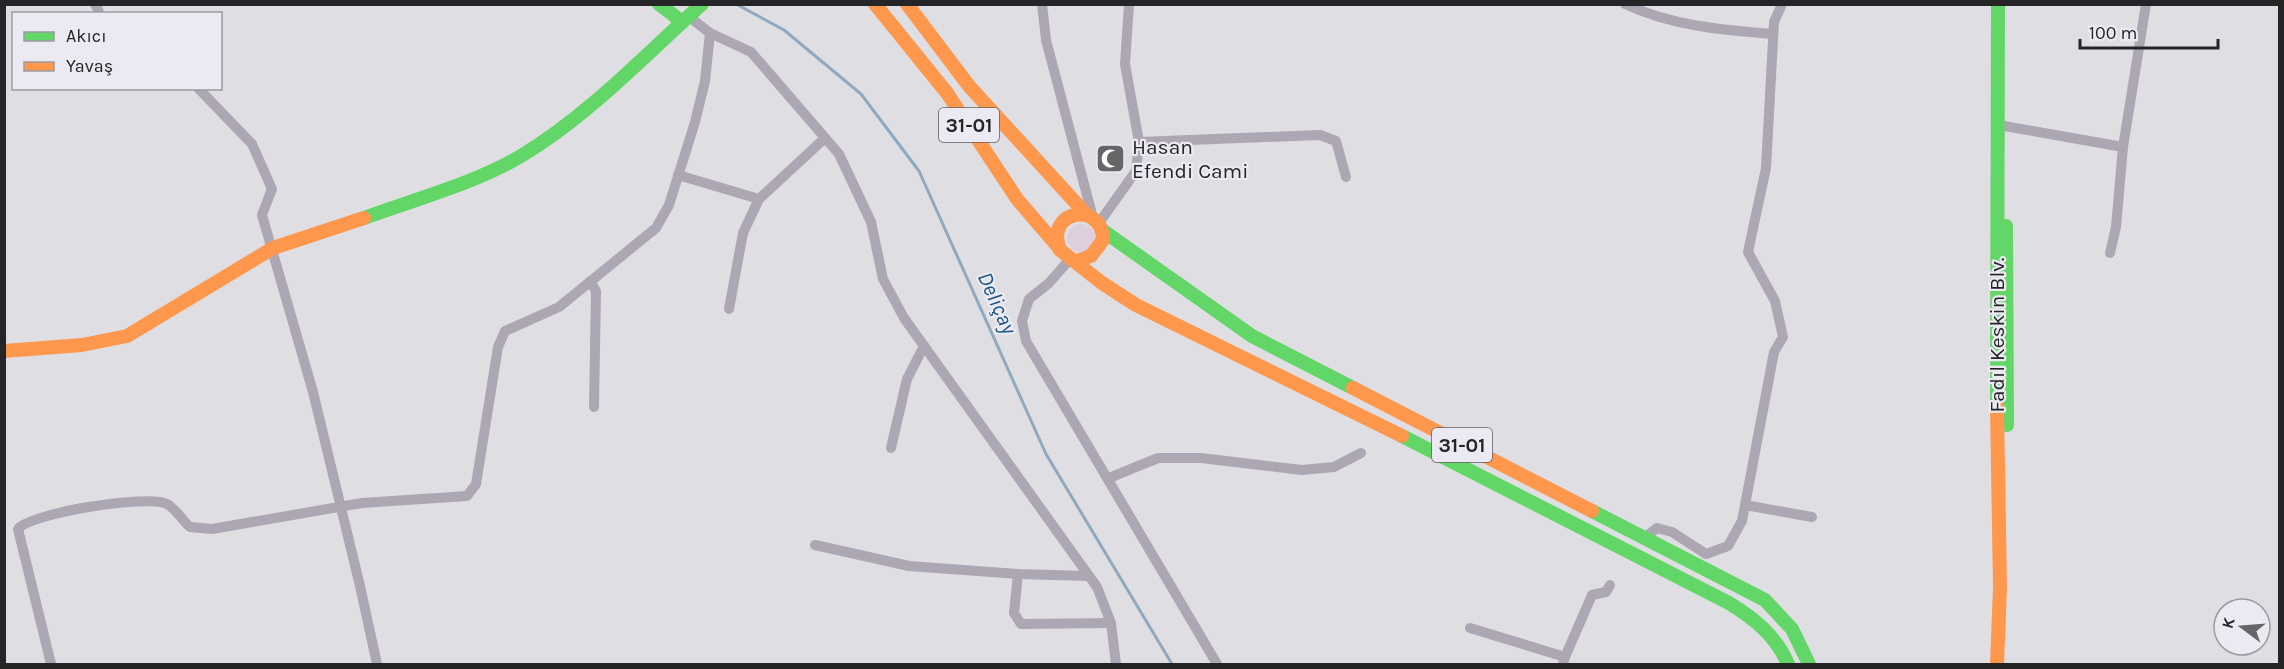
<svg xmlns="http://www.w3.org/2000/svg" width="2284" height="669" font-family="Karla,sans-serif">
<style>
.green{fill:#ddcfdd}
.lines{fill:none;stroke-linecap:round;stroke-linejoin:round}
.stream{stroke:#8fa9c1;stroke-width:3}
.street{stroke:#ada7b3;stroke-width:10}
.fast{stroke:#63d668;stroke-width:14}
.slow{stroke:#ff974d;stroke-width:14}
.labels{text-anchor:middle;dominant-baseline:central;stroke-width:4.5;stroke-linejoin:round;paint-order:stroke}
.shield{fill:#ebeaf2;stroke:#606064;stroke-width:1.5}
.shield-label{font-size:20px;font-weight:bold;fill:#252527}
.poi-label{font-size:21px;fill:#252527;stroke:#ebeaf2;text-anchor:start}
.street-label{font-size:21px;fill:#252527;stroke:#ebeaf2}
.water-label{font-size:22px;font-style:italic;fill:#1d5683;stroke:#ebeaf2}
</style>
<rect width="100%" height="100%" fill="#dfdfe3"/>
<circle class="green" cx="1081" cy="238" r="14"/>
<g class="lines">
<path class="stream" d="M 736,4 L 784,30 L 861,94 L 919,171 L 1046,454 L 1172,664"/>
<g class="street">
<path d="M 95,4 L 100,14"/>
<path d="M 1042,4 L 1046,40 L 1093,218"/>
<path d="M 1625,4 C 1672,26 1722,30 1773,34"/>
<path d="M 688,16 L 710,33 L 751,52 L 839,154 L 871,222 L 883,279 L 904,318 L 1097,587 L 1111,623 L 1116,664"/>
<path d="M 198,88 L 252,144 L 272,189 L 262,215 L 313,392 L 360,586 L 377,664"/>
<path d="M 2004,126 L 2123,147"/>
<path d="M 1139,142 L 1320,135 L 1336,141 L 1346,177"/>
<path d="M 678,175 L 759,199 L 743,233 L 729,309"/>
<path d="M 759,199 L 825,138"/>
<path d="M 1099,223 L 1136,171 L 1139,142 L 1125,64 L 1129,4"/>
<path d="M 2110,253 L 2116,227 L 2123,147 L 2146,4"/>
<path d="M 1070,259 L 1049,283 L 1029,299 L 1022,321 L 1026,341 L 1217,664"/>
<path d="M 590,281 L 596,291 L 594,407"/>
<path d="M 891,448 L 907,379 L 924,346"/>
<path d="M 1109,478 L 1158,458 L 1201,458 L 1302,470 L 1334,467 L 1361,453"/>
<path d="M 1745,505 L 1812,517"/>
<path d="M 1644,538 L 1657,528 L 1672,532 L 1706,554 L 1728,546 L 1742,521 L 1774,352 L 1783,337 L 1775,301 L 1748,252 L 1766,168 L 1774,22 L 1782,4"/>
<path d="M 815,545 L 909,566 L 1018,574 L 1089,576"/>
<path d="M 1018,574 L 1014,613 L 1021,624 L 1111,623"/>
<path d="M 1470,628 L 1565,657 L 1563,664"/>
<path d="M 1565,657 L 1592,595 L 1606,592 L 1610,585"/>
<path d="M 51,664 L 18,529 C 30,513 149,494 167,504 C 175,508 183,521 190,527 L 212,529 L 362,503 L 467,496 L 476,484 L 498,347 L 505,331 L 559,307 L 656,228 L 669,205 L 695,122 L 705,81 L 710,33"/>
</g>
<g class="fast">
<path d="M 659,4 L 681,21"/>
<path d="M 364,218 C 416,199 473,184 521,156 C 588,116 644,56 702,4"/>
<path d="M 2006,226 L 2007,425"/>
<path d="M 1102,230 L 1252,336 L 1353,388"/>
<path d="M 1997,406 L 1998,4"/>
<path d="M 1402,436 L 1729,603 C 1755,619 1776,636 1788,664"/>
<path d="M 1592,511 L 1765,600 L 1792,629 L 1809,664"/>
</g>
<g class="slow">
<path d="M 875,4 L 947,93 L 1017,199 L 1059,248"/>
<path d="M 907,4 L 969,86 L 1086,214"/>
<path d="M 1077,261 L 1091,256 L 1103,240 C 1103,201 1044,209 1060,250 L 1102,283 L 1136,305 L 1402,436"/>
<path d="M 4,351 L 82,345 L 127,336 L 273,248 L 364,218"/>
<path d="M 1353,388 L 1592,511"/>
<path d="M 1997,664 L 2000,588 L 1997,406"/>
</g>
</g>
<defs>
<symbol id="mosque-square" viewBox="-11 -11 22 22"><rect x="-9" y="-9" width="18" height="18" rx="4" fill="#666669" stroke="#ebeaf2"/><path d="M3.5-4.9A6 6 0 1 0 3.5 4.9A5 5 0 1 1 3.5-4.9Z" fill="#fff"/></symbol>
</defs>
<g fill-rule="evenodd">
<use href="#mosque-square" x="1094" y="142" width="33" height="33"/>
</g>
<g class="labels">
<g class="shield">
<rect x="939" y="108" width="60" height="34" rx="4.5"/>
<rect x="1432" y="428" width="60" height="34" rx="4.5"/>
</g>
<g class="shield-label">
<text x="969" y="125">31-01</text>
<text x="1462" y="445">31-01</text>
</g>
<g class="poi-label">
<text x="1132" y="147">Hasan<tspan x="1132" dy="24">Efendi Cami</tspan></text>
</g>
<g class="street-label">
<text transform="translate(1997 335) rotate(-90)">Fadıl Keskin Blv.</text>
</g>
<g class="water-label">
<text transform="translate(997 303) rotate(66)">Deliçay</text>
</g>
</g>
<rect width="2284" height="669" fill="none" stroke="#252527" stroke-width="12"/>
<rect x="12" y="12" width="210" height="78" fill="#ebeaf2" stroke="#9c9ba1" stroke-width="1.5"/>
<rect x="24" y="32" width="30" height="9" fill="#63d668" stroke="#9c9ba1" stroke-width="1.5"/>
<text x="66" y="42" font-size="18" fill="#252527">Akıcı</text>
<rect x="24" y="62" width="30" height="9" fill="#ff974d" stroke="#9c9ba1" stroke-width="1.5"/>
<text x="66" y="72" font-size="18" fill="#252527">Yavaş</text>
<g transform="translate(2242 627) rotate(286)"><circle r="28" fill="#ebeaf2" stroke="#9c9ba1" stroke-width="1.5"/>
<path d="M0-4.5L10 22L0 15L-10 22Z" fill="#666669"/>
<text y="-9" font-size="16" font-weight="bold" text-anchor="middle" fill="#252527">K</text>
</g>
<path d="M2080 39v9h138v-9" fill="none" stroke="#252527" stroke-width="3"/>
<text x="2089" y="39" font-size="18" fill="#252527" stroke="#ebeaf2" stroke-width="4.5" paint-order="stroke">100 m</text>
</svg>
